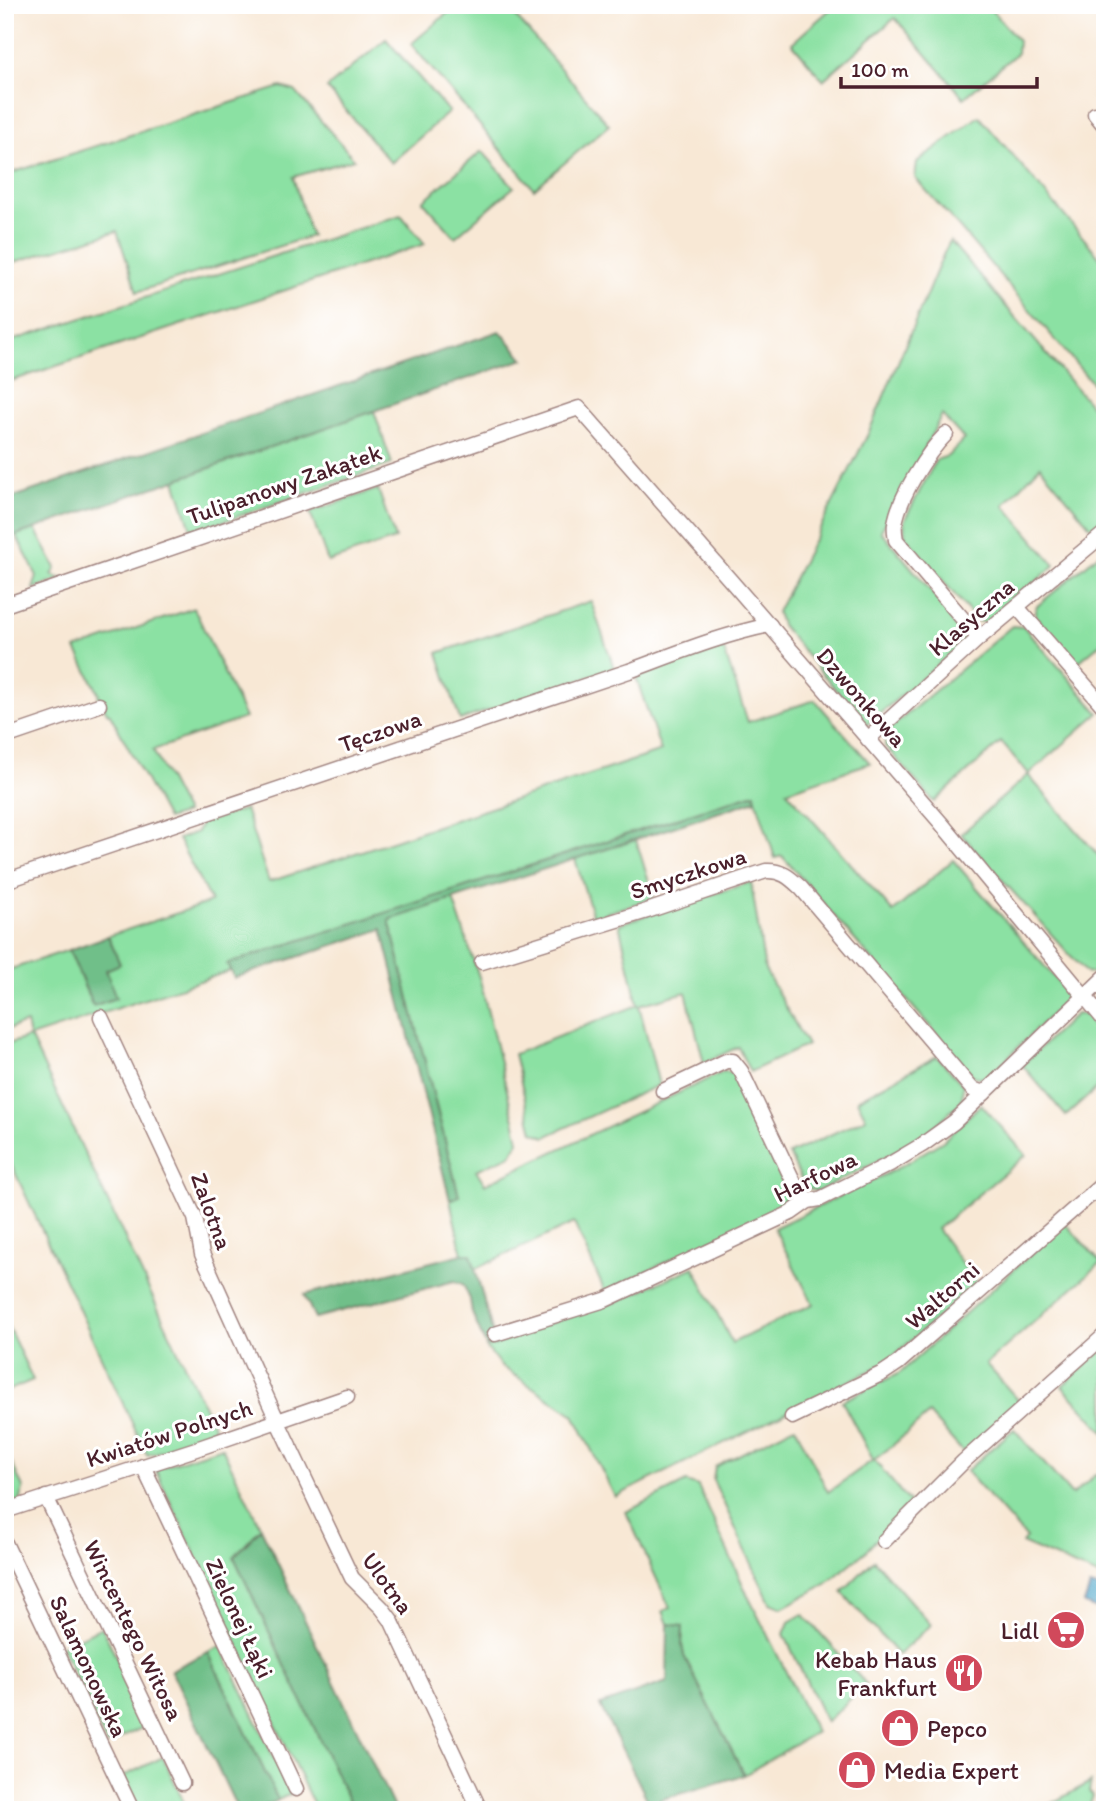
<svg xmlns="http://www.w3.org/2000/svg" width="1110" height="1815" font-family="Itim,sans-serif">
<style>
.green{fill:#8be1a3;stroke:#6a8067;stroke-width:2}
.forest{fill:#70bf89;stroke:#5d6f5a;stroke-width:2}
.water{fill:#4ba5c9;stroke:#4a627a;stroke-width:2}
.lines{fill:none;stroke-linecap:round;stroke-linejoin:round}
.minor-casing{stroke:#a18480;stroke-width:17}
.minor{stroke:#fff;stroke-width:14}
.labels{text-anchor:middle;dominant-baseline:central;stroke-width:6;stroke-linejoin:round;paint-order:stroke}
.street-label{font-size:24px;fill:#4a1f2b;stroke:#fff}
.poi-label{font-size:24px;fill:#4a1f2b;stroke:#fff;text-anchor:end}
</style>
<rect width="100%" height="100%" fill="#fff"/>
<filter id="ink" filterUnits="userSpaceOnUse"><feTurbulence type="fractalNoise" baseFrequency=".0143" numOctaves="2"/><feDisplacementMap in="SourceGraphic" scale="14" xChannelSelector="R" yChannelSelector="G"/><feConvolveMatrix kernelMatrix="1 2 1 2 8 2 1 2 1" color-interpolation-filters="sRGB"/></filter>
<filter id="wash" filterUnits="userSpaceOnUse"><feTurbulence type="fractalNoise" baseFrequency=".00686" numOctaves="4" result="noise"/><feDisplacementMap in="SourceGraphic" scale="28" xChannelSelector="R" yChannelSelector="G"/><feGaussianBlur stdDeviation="1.57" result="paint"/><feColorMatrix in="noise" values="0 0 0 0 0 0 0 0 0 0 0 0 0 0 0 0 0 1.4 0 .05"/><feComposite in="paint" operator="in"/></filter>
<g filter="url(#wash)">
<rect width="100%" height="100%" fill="#f8e8d5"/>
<g class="green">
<path d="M 457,5 L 506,5 L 609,125 L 534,189 L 411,44 Z"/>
<path d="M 835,5 L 987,5 L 1018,40 L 1017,53 L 964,98 L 895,18 L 823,80 L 792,43 Z"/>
<path d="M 386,39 L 449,112 L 391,163 L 327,88 Z"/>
<path d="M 281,87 L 295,91 L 354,159 L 293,177 L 311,236 L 137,292 L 117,231 L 5,265 L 5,175 Z"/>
<path d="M 979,116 L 1105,263 L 1105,398 L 959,227 L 915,178 L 917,162 Z"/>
<path d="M 482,151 L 514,187 L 455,237 L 423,201 Z"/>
<path d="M 401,215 L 425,244 L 5,383 L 5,343 Z"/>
<path d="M 950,241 L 1105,422 L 1105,523 L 1095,532 L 1040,466 L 1004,505 L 1055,565 L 988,623 L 977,621 L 905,536 L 904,521 L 936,460 L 948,456 L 964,439 L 942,415 L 881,531 L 964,631 L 963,644 L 866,725 L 781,625 L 777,612 L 868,434 L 944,253 Z"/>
<path d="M 374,411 L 392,464 L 192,532 L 175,480 Z"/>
<path d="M 378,489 L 395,539 L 328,562 L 310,512 Z"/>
<path d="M 35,529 L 56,568 L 52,575 L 62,579 L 33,589 L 37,576 L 16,535 Z"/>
<path d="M 1105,549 L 1105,640 L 1076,664 L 1036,617 L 1036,607 Z"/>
<path d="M 591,601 L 614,668 L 460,720 L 438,653 Z"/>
<path d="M 194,608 L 245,718 L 153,750 L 186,813 L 167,819 L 110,714 L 107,713 L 98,696 L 99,694 L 76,649 Z"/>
<path d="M 1012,626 L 1024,627 L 1099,713 L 1029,774 L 1001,742 L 934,802 L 885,746 L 886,732 Z"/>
<path d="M 723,647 L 748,722 L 815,700 L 870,763 L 787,791 L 893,912 L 953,860 L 1066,991 L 1065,1001 L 986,1079 L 973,1076 L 782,856 L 775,858 L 754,793 L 228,964 L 230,971 L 30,1037 L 218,1436 L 147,1455 L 5,1151 L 5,1045 L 29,1037 L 26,1023 L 5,1030 L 5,971 L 69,950 L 92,1005 L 115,998 L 106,969 L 119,963 L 108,936 L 211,902 L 178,839 L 197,832 L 201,823 L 245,809 L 269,882 L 661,751 L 636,677 Z"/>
<path d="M 1028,775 L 1105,863 L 1105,966 L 1097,972 L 1087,974 L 961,834 Z"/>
<path d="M 636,840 L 654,898 L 593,917 L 575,859 Z"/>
<path d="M 751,882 L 765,970 L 807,1045 L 750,1072 L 738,1047 L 704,1063 L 686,992 L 639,1005 L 659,1085 L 545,1137 L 533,1132 L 514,1054 L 638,1005 L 619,924 Z"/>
<path d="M 453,899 L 480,980 L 519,1140 L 511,1155 L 476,1170 L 485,1184 L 725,1071 L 734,1074 L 789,1194 L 784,1206 L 624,1282 L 606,1294 L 574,1223 L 475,1269 L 471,1254 L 462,1254 L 450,1200 L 459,1196 L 389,920 Z"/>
<path d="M 1076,1014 L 1090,1015 L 1105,1032 L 1105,1081 L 1066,1116 L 1022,1065 Z"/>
<path d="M 937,1056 L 963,1085 L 962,1101 L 921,1139 L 817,1192 L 805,1187 L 789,1154 L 866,1118 L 857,1100 Z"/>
<path d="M 981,1104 L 1026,1155 L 937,1229 L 977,1284 L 884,1364 L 615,1497 L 574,1415 L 501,1366 L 486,1347 L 496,1345 L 537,1327 L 615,1302 L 694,1267 L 732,1343 L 813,1304 L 774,1228 L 894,1170 L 943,1141 Z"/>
<path d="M 1065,1223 L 1101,1263 L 986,1364 L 1020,1402 L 963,1452 L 929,1414 L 892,1446 L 874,1460 L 910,1503 L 865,1552 L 826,1584 L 782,1608 L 770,1603 L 713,1480 L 715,1467 L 795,1426 L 828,1492 L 873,1460 L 842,1401 L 900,1373 Z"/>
<path d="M 5,1320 L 33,1380 L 5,1392 Z"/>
<path d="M 1105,1348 L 1105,1433 L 1062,1386 Z"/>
<path d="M 1014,1429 L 1072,1495 L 1095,1475 L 1105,1479 L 1105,1579 L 1022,1543 L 1026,1538 L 966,1471 Z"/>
<path d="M 222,1447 L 261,1528 L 234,1557 L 353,1810 L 316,1810 L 155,1469 Z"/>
<path d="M 5,1448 L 23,1488 L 21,1500 L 5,1506 Z"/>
<path d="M 686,1482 L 698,1486 L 748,1596 L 816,1732 L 744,1775 L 684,1656 L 682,1645 L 683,1626 L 668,1624 L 663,1611 L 670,1608 L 626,1512 Z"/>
<path d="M 874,1560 L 931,1625 L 898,1655 L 842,1592 Z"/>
<path d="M 803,1614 L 866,1684 L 826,1722 L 784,1634 L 789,1622 Z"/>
<path d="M 102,1627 L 148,1725 L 107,1745 L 61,1646 Z"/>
<path d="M 221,1646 L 291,1794 L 278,1800 L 208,1652 Z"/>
<path d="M 163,1757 L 186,1807 L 179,1810 L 137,1810 L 122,1777 Z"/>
<path d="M 1091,1782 L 1089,1792 L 1093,1796 L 1088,1810 L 1039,1810 Z"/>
</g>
<g class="forest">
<path d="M 500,331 L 524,359 L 5,539 L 5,500 Z"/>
<path d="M 755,793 L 756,800 L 389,920 L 459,1196 L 450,1200 L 382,929 L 234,978 L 227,964 Z"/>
<path d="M 108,936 L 120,964 L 106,970 L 116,998 L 93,1006 L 69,950 Z"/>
<path d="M 462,1254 L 471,1254 L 496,1345 L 486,1346 L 472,1313 L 470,1299 L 463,1284 L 454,1281 L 315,1318 L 304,1295 Z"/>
<path d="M 261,1528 L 395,1810 L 353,1810 L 234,1557 Z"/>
<path d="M 668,1624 L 683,1626 L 682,1645 L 684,1656 L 744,1775 L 649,1803 L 600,1705 L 667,1682 Z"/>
<path d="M 208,1652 L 278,1800 L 257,1810 L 238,1810 L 171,1670 Z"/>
</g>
<path class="water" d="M 1090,1586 L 1105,1590 L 1105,1612 L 1084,1604 Z"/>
</g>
<g filter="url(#ink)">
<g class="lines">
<defs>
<g id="minor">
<path d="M 1095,114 L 1105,126"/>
<path d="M 946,434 C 927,453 899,497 895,524 C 894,529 895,534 896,540 L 979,638"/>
<path d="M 5,605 L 579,408 L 731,581 L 941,823 L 1105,1021"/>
<path d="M 1017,607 L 1105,708"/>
<path d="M 5,737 L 99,705"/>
<path d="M 868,739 L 979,638 L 1105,533"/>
<path d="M 5,881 L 629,671 C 675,654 721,635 770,625"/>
<path d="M 482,962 L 647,911 L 766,871 C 782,870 790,878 801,888 L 972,1089 L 984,1093"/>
<path d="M 101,1017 L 195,1218 L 202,1254 L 277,1420 L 352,1578 L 382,1608 L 391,1620 L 480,1810"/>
<path d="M 663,1091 L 726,1061 L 733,1061 L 741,1071 L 798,1191 L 808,1201"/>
<path d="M 495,1334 L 605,1300 L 791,1213 L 808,1201 L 820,1199 L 890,1164 L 922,1145 L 954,1122 L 1105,977"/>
<path d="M 792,1417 L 883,1373 L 898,1363 L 1105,1182"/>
<path d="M 143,1466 L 296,1789"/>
<path d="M 46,1497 L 182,1783"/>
<path d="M 5,1511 L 196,1449 L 347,1397"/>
<path d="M 884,1541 L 964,1461 L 1105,1335"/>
<path d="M 5,1543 L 132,1810"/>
</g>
</defs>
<use href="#minor" class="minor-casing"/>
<use href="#minor" class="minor"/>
</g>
</g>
<defs>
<symbol id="supermarket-disc" viewBox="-11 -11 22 22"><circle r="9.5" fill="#d1495b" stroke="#fff"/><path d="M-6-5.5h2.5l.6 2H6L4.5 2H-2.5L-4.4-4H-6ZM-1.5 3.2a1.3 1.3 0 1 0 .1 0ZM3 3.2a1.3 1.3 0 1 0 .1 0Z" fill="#fff"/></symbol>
<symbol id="restaurant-disc" viewBox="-11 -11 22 22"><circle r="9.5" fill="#d1495b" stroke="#fff"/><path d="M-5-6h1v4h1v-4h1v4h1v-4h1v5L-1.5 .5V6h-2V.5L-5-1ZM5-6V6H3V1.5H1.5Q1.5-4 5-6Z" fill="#fff"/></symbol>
<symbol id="shop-disc" viewBox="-11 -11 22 22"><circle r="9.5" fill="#d1495b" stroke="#fff"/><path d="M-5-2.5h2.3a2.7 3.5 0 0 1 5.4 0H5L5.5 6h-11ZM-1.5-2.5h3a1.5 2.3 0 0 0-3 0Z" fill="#fff"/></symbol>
</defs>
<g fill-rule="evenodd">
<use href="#supermarket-disc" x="1044" y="1608" width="44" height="44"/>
<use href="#restaurant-disc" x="942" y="1651" width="44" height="44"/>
<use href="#shop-disc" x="878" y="1706" width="44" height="44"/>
<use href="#shop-disc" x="835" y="1748" width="44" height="44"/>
</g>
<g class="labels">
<g class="street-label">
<text transform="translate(284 484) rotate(-19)">Tulipanowy Zakątek</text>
<text transform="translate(971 617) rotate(-41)">Klasyczna</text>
<text transform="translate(862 697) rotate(49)">Dzwonkowa</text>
<text transform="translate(380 731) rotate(-19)">Tęczowa</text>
<text transform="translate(688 873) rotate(-18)">Smyczkowa</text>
<text transform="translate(815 1176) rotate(-26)">Harfowa</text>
<text transform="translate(212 1211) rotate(70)">Zalotna</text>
<text transform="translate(942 1295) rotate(-41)">Waltorni</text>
<text transform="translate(169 1433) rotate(-18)">Kwiatów Polnych</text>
<text transform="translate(388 1583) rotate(54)">Ulotna</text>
<text transform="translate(240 1618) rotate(65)">Zielonej Łąki</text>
<text transform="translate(134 1630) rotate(64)">Wincentego Witosa</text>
<text transform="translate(89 1666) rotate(65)">Salamonowska</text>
</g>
<g class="poi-label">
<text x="1039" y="1630">Lidl</text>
<text x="937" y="1659">Kebab Haus<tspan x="937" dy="28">Frankfurt</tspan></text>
<text x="927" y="1728" text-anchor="start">Pepco</text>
<text x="884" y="1770" text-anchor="start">Media Expert</text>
</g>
</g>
<rect width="1110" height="1815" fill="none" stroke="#fff" stroke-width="28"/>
<path d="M841 77v10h196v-10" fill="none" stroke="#4a1f2b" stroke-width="3.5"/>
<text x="851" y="77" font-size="21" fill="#4a1f2b" stroke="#ffffff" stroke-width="5" paint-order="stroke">100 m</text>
</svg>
